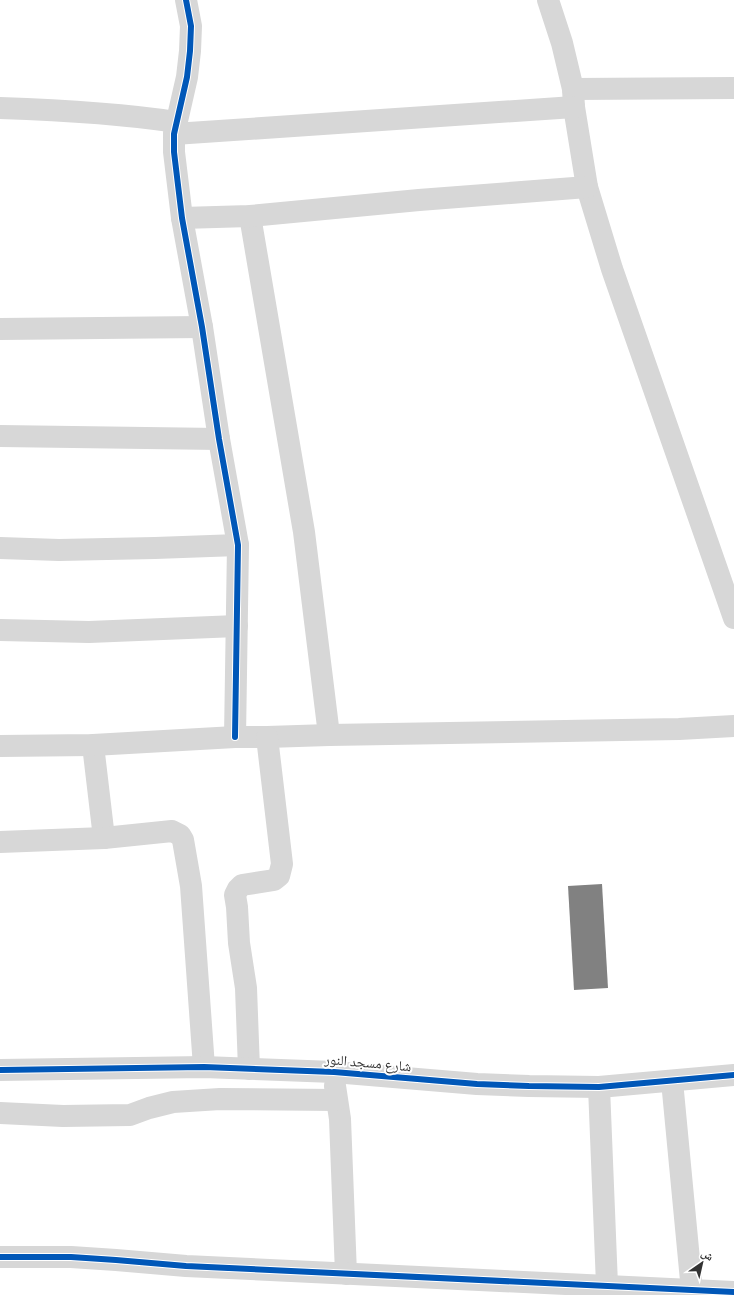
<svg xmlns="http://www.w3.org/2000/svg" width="734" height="1295" font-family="'Fira Sans Condensed','Noto Naskh Arabic',sans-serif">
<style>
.building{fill:#818181}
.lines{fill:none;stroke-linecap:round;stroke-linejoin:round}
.minor{stroke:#d7d7d7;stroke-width:22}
.cycleway-casing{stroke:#fff;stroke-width:8}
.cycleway{stroke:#0057b8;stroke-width:6}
.labels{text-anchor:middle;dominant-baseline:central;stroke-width:4;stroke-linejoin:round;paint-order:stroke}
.street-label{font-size:14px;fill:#333;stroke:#fff}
</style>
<rect width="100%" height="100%" fill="#fff"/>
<path class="building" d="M 602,884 L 608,988 L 574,990 L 568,886 Z"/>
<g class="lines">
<g class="minor">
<path d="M 186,0 L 191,26 L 190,51 L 187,77 L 174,134 L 174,152 L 182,218 L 202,327 L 219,439 L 238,545 L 235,737"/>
<path d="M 548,0 L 562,43 L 573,89 L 574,107 L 587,187 L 612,269 L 734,618"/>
<path d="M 573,89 L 734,88"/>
<path d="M 0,108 C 59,110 118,113 176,122"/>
<path d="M 174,134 L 574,107"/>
<path d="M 250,216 L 304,532 L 329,735"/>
<path d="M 182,218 L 250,216 L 419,200 L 587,187"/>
<path d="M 0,329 L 202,327"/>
<path d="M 0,436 L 219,439"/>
<path d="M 0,548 L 59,550 L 155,548 L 238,545"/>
<path d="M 0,630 L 89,632 L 237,626"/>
<path d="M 93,745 L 104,838"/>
<path d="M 0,746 L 93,745 L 235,737 L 267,737 L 329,735 L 679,729 L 734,726"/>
<path d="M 0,842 L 104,838 L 172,831 L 180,835 L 183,840 L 191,886 L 204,1067"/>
<path d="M 249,1069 L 246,988 L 239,943 L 237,907 L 235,895 L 238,889 L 242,885 L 274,880 L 279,876 L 282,864 L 267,737"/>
<path d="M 0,1070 L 204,1067 L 334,1072 L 477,1084 L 529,1086 L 599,1087 L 734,1075"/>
<path d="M 672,1081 L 692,1291"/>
<path d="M 335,1086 L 340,1119 L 346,1274"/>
<path d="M 599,1087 L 607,1285"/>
<path d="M 0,1113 L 63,1116 L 130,1115 L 149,1108 L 173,1102 L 220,1099 L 336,1100"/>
<path d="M 0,1257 L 71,1257 L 116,1260 L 186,1266 L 734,1292"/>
</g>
<defs>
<g id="cycleway">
<path d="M 186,0 L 191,26 L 190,51 L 187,77 L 174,134 L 174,152 L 182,218 L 202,327 L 219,439 L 238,545 L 235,737"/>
<path d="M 0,1070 L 204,1067 L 334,1072 L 477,1084 L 529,1086 L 599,1087 L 734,1075"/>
<path d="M 0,1257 L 71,1257 L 116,1260 L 186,1266 L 734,1292"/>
</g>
</defs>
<use href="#cycleway" class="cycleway-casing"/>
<use href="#cycleway" class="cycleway"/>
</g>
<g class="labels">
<g class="street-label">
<text transform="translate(368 1063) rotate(5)">شارع مسجد النور</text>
</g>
</g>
<g transform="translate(702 1263) rotate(34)" stroke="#ffffff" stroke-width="3" paint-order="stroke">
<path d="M0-3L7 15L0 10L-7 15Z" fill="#333333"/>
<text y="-6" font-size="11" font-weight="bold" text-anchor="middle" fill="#333333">ش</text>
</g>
</svg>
